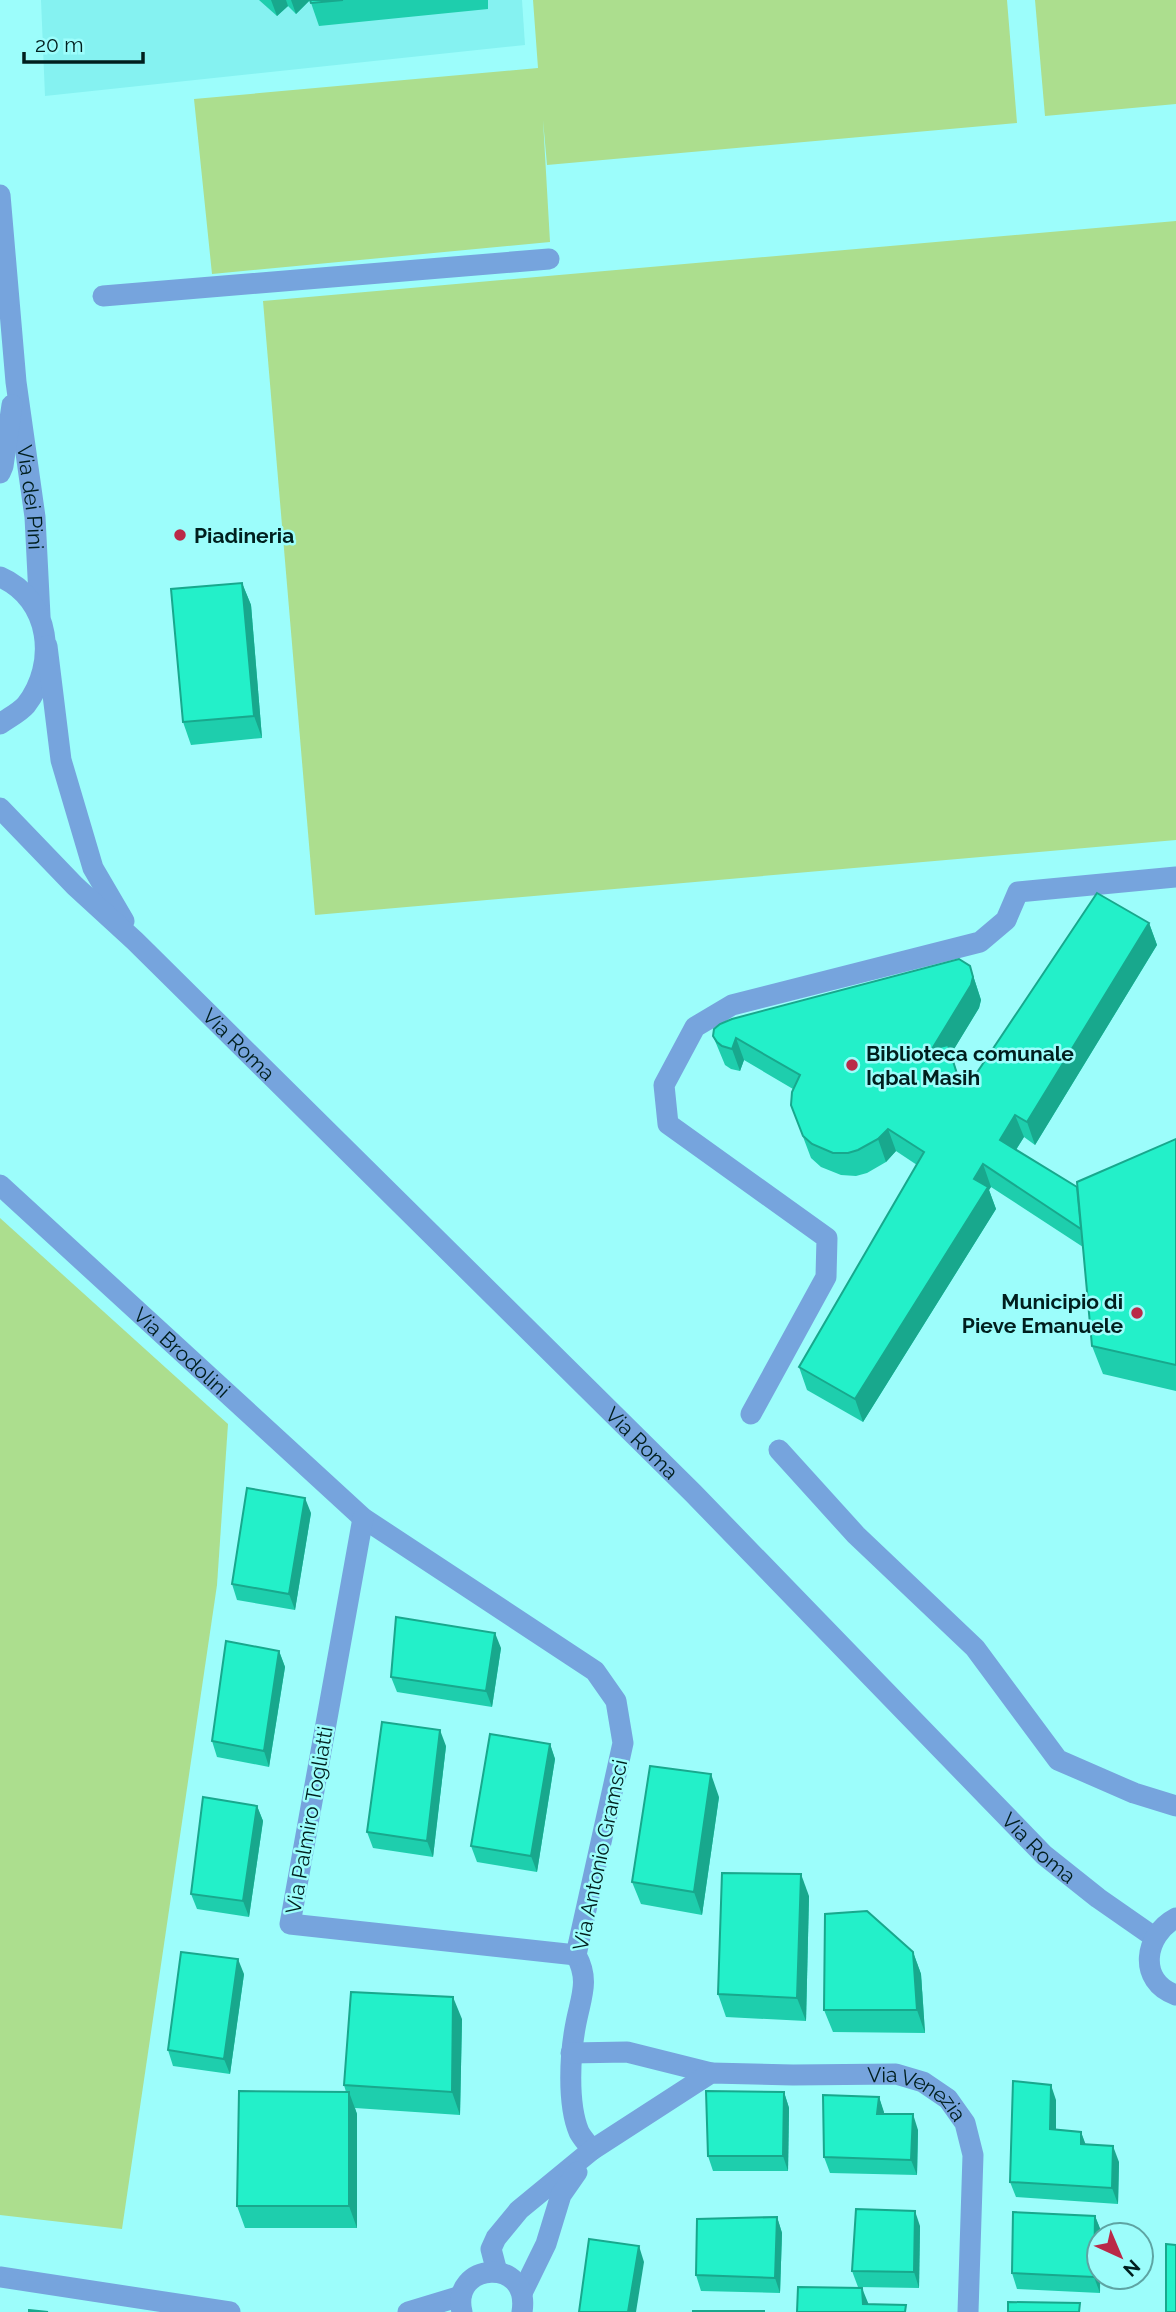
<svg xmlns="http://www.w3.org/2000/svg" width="1176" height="2312" font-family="Raleway,sans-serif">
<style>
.built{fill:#85f2f1}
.green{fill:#acde8e}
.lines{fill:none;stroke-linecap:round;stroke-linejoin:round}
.service{stroke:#76a4dd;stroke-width:21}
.minor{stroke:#76a4dd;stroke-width:21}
.tertiary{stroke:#76a4dd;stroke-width:21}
.wall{fill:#1ecead}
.shaded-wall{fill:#18a88d}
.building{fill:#23f0c9;stroke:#18a88d;stroke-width:2}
.poi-dot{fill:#ba2948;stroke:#9cfdfb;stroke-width:2.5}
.labels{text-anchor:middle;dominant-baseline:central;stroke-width:5;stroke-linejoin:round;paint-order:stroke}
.street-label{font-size:21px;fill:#001f1e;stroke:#9cfdfb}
.poi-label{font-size:21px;font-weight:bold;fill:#001f1e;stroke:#9cfdfb;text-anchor:start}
</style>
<rect width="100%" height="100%" fill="#9cfdfb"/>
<path class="built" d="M 41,0 L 522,0 L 525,45 L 45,96 Z"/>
<g class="green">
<path d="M 533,0 L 1007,0 L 1017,123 L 547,165 L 543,120 L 550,242 L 212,274 L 194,99 L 538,68 Z"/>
<path d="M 1035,0 L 1176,0 L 1176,104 L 1045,116 Z"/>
<path d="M 1176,221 L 1176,840 L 315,915 L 263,301 Z"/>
<path d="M 0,1218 L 228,1424 L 217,1585 L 122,2229 L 0,2215 Z"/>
</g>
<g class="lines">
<g class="service">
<path d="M 103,296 L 549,259"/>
<path d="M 751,1414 L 826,1277 L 827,1238 L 668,1124 L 664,1085 L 695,1027 L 732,1005 L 980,942 L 1006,920 L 1018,892 L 1176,877"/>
<path d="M 779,1450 L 856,1535 L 975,1648 L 1058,1760 L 1134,1793 L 1176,1806"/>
</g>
<g class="minor">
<path id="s1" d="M 0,1185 L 363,1518 L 595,1671 L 616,1701 L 623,1743 L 576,1955 C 590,1980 581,1997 576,2023 C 570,2053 567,2103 579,2132 C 582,2138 588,2144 592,2150"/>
<path d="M 363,1518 L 290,1924 L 576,1955"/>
<path d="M 571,2053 L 627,2052 L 711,2073"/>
<path id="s2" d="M 497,2272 L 491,2249 L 496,2238 L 519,2210 L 592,2150 L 711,2073 L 793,2075 L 896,2074 L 923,2082 L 948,2099 L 965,2123 L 973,2155 L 968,2312"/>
<path d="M 0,2277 L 230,2312"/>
<path d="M 522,2293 L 546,2244 L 561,2195 L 577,2172"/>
<path d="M 408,2312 L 461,2296"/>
<path d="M 462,2312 C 450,2262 531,2256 522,2312"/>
</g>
<g class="tertiary">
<path id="s3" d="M 0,195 L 16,382 L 35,517 L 40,616"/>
<path d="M 0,473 L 3,466 L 12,405"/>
<path d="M 0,577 C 51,599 58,664 26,705 C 19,713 8,718 0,724"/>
<path d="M 47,646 L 61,760 L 93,868 L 124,921"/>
<path id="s4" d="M 0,808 L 75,886 L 135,941 L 693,1493 L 1044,1855 L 1098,1898 L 1154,1937"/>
<path d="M 1176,1918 C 1144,1935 1137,1981 1176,1995"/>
</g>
</g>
<g class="wall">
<path d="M 259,0 L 310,0 L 296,14 L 288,6 L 277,16 Z"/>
<path d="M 310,0 L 488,0 L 488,9 L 319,26 Z"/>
<path d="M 242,583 L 251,605 L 262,738 L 191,745 L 183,722 Z"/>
<path d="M 1149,923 L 1157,945 L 1035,1145 L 1024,1137 L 1016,1150 L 1077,1187 L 1176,1139 L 1176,1391 L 1103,1374 L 1092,1346 L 1083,1247 L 991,1187 L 989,1190 L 996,1209 L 863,1422 L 807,1390 L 799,1367 L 917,1165 L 896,1151 L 886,1162 L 867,1173 L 856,1176 L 841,1175 L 821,1167 L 811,1158 L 791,1105 L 793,1089 L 744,1060 L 740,1071 L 731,1069 L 725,1065 L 713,1036 L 970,966 L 981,1000 L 979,1008 L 951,1054 L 959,1078 L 970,1083 Z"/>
<path d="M 311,1513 L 295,1610 L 237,1600 L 232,1584 Z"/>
<path d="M 501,1648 L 492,1707 L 397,1692 L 391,1677 Z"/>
<path d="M 279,1651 L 285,1667 L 269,1767 L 217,1757 L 212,1741 Z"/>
<path d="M 550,1744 L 555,1759 L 537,1872 L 477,1862 L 471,1846 Z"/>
<path d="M 446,1746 L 433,1857 L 373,1848 L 367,1832 Z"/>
<path d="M 719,1797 L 702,1915 L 641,1904 L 632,1882 Z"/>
<path d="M 257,1806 L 263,1821 L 249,1917 L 197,1909 L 191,1894 Z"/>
<path d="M 809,1896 L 806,2021 L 726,2017 L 718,1994 Z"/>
<path d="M 913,1952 L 921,1974 L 925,2033 L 833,2032 L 824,2010 Z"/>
<path d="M 244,1974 L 230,2074 L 173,2066 L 168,2050 Z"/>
<path d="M 462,2019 L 460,2115 L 355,2108 L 357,2114 L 357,2228 L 245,2228 L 237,2206 L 346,2092 L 344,2085 Z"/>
<path d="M 784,2092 L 789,2108 L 788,2171 L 713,2171 L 708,2156 Z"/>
<path d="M 879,2097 L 884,2114 L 918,2130 L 917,2175 L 830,2173 L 824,2157 Z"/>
<path d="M 1056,2100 L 1056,2130 L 1081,2132 L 1085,2144 L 1119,2162 L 1118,2204 L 1016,2197 L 1010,2182 Z"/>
<path d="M 1095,2216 L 1101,2231 L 1100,2293 L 1017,2289 L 1012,2273 Z"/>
<path d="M 777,2217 L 782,2233 L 780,2293 L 701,2291 L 696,2275 Z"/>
<path d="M 920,2226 L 919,2288 L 858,2287 L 852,2271 Z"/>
</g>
<g class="shaded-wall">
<path d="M 271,0 L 286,0 L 288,6 L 277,16 Z"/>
<path d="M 291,0 L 310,0 L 296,14 Z"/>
<path d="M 242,583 L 251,605 L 262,738 L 254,716 Z"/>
<path d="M 1149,923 L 1157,945 L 1035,1145 L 1027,1122 Z"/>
<path d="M 970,966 L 981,1000 L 979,1008 L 951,1054 L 966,1100 L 932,1049 Z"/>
<path d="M 736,1038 L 744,1060 L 740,1071 L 732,1049 Z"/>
<path d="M 1015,1115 L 1024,1137 L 1008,1162 L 1000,1140 Z"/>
<path d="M 888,1129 L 896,1151 L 886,1162 L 878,1139 Z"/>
<path d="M 983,1164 L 991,1187 L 989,1190 L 996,1209 L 863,1422 L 855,1399 Z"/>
<path d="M 305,1498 L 311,1513 L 295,1610 L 289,1594 Z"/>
<path d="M 495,1633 L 501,1648 L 492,1707 L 486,1691 Z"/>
<path d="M 279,1651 L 285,1667 L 269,1767 L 264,1751 Z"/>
<path d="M 440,1730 L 446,1746 L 433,1857 L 427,1841 Z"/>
<path d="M 550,1744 L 555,1759 L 537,1872 L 531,1856 Z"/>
<path d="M 711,1774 L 719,1797 L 702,1915 L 694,1892 Z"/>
<path d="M 257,1806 L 263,1821 L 249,1917 L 243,1901 Z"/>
<path d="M 801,1874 L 809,1896 L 806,2021 L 797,1998 Z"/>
<path d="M 913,1952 L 921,1974 L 925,2033 L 917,2010 Z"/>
<path d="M 238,1959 L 244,1974 L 230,2074 L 224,2059 Z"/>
<path d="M 453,1997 L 462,2019 L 460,2115 L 452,2092 Z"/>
<path d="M 1051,2085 L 1056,2100 L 1056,2144 L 1050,2129 Z"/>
<path d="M 349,2092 L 357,2114 L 357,2228 L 349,2206 Z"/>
<path d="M 784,2092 L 789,2108 L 788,2171 L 783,2156 Z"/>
<path d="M 879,2097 L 884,2112 L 883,2130 L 877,2114 Z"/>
<path d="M 913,2114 L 918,2130 L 917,2175 L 911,2160 Z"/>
<path d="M 1081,2132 L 1087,2148 L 1081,2144 Z"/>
<path d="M 1113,2146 L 1119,2162 L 1118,2204 L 1112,2188 Z"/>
<path d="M 915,2211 L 920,2226 L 919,2288 L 914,2272 Z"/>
<path d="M 1095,2216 L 1101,2231 L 1101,2235 L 1099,2235 L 1100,2293 L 1094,2277 Z"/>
<path d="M 777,2217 L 782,2233 L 780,2293 L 775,2278 Z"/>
<path d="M 639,2246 L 644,2262 L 636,2312 L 628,2312 Z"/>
<path d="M 862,2288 L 871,2310 L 863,2304 Z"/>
</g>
<g class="building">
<path d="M 310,0 L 343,0 L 311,3 Z"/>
<path d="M 242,583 L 254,716 L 183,722 L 171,589 Z"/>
<path d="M 1097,893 L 1149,923 L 1027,1122 L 1015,1115 L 1000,1140 L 1077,1187 L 1081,1229 L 983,1164 L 974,1179 L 988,1187 L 855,1399 L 799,1367 L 924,1152 L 888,1129 L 878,1139 L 858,1150 L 848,1153 L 833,1153 L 812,1144 L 803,1136 L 791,1105 L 792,1092 L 800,1075 L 736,1038 L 732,1049 L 722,1046 L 717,1042 L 713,1036 L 714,1029 L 720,1024 L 732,1019 L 959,959 L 970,966 L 973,977 L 971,985 L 932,1049 L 948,1045 L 958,1077 L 970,1083 Z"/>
<path d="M 1176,1139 L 1176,1365 L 1092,1346 L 1077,1182 Z"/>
<path d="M 247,1488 L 305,1498 L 289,1594 L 232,1584 Z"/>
<path d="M 396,1617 L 495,1633 L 486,1691 L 391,1677 Z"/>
<path d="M 226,1641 L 279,1651 L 264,1751 L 212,1741 Z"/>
<path d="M 382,1722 L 440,1730 L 427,1841 L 367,1832 Z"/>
<path d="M 490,1734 L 550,1744 L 531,1856 L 471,1846 Z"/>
<path d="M 650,1766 L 711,1774 L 694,1892 L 632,1882 Z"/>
<path d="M 203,1797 L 257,1806 L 243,1901 L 191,1894 Z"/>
<path d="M 722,1873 L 801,1874 L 797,1998 L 718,1994 Z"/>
<path d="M 867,1911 L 913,1952 L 917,2010 L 824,2010 L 825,1914 Z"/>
<path d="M 181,1952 L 238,1959 L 224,2059 L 168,2050 Z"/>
<path d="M 351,1992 L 453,1997 L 452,2092 L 344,2085 Z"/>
<path d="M 1013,2081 L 1051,2085 L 1050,2129 L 1081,2132 L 1081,2144 L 1113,2146 L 1112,2188 L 1010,2182 Z"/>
<path d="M 239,2091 L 349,2092 L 349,2206 L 237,2206 Z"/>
<path d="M 706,2091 L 784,2092 L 783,2156 L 708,2156 Z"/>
<path d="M 823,2095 L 879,2097 L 877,2114 L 913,2114 L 911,2160 L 824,2157 Z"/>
<path d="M 856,2209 L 915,2211 L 914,2272 L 852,2271 Z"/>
<path d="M 1013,2212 L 1095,2216 L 1094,2277 L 1012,2273 Z"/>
<path d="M 777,2217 L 775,2278 L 696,2275 L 697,2219 Z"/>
<path d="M 589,2239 L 639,2246 L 628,2312 L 579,2312 Z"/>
<path d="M 1166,2244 L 1176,2245 L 1176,2312 L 1166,2312 Z"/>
<path d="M 798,2287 L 862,2288 L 863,2304 L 906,2305 L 905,2312 L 797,2312 Z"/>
<path d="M 1008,2302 L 1080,2303 L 1079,2312 L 1008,2312 Z"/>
<path d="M 29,2310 L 48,2312 L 29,2312 Z"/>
<path d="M 692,2311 L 764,2311 L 764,2312 Z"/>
</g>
<g class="poi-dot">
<circle cx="180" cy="535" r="7"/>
<circle cx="852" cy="1065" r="7"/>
<circle cx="1137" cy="1313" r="7"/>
</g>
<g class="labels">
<g class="street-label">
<text stroke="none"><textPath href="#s3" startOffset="304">Via dei Pini</textPath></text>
<text stroke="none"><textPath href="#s4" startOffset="336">Via Roma</textPath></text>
<text stroke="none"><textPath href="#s1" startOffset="247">Via Brodolini</textPath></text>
<text stroke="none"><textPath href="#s4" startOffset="903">Via Roma</textPath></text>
<text transform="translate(309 1820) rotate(-80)">Via Palmiro Togliatti</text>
<text stroke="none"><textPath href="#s4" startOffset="1470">Via Roma</textPath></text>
<text transform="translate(600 1855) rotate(-78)">Via Antonio Gramsci</text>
<text stroke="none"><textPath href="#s2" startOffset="520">Via Venezia</textPath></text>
</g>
<g class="poi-label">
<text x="194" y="535">Piadineria</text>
<text x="866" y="1053">Biblioteca comunale<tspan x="866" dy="24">Iqbal Masih</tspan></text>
<text x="1123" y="1301" text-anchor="end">Municipio di<tspan x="1123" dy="24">Pieve Emanuele</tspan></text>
</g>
</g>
<g transform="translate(1120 2256) rotate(136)"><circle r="33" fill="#9cfdfb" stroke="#5ea4a3" stroke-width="2"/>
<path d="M0-5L12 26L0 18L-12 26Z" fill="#ba2948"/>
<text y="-10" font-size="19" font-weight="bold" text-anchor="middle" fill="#001f1e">N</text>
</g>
<path d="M24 52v10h119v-10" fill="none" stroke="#001f1e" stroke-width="3.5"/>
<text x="35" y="52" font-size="21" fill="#001f1e" stroke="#9cfdfb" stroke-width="5" paint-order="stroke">20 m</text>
</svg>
